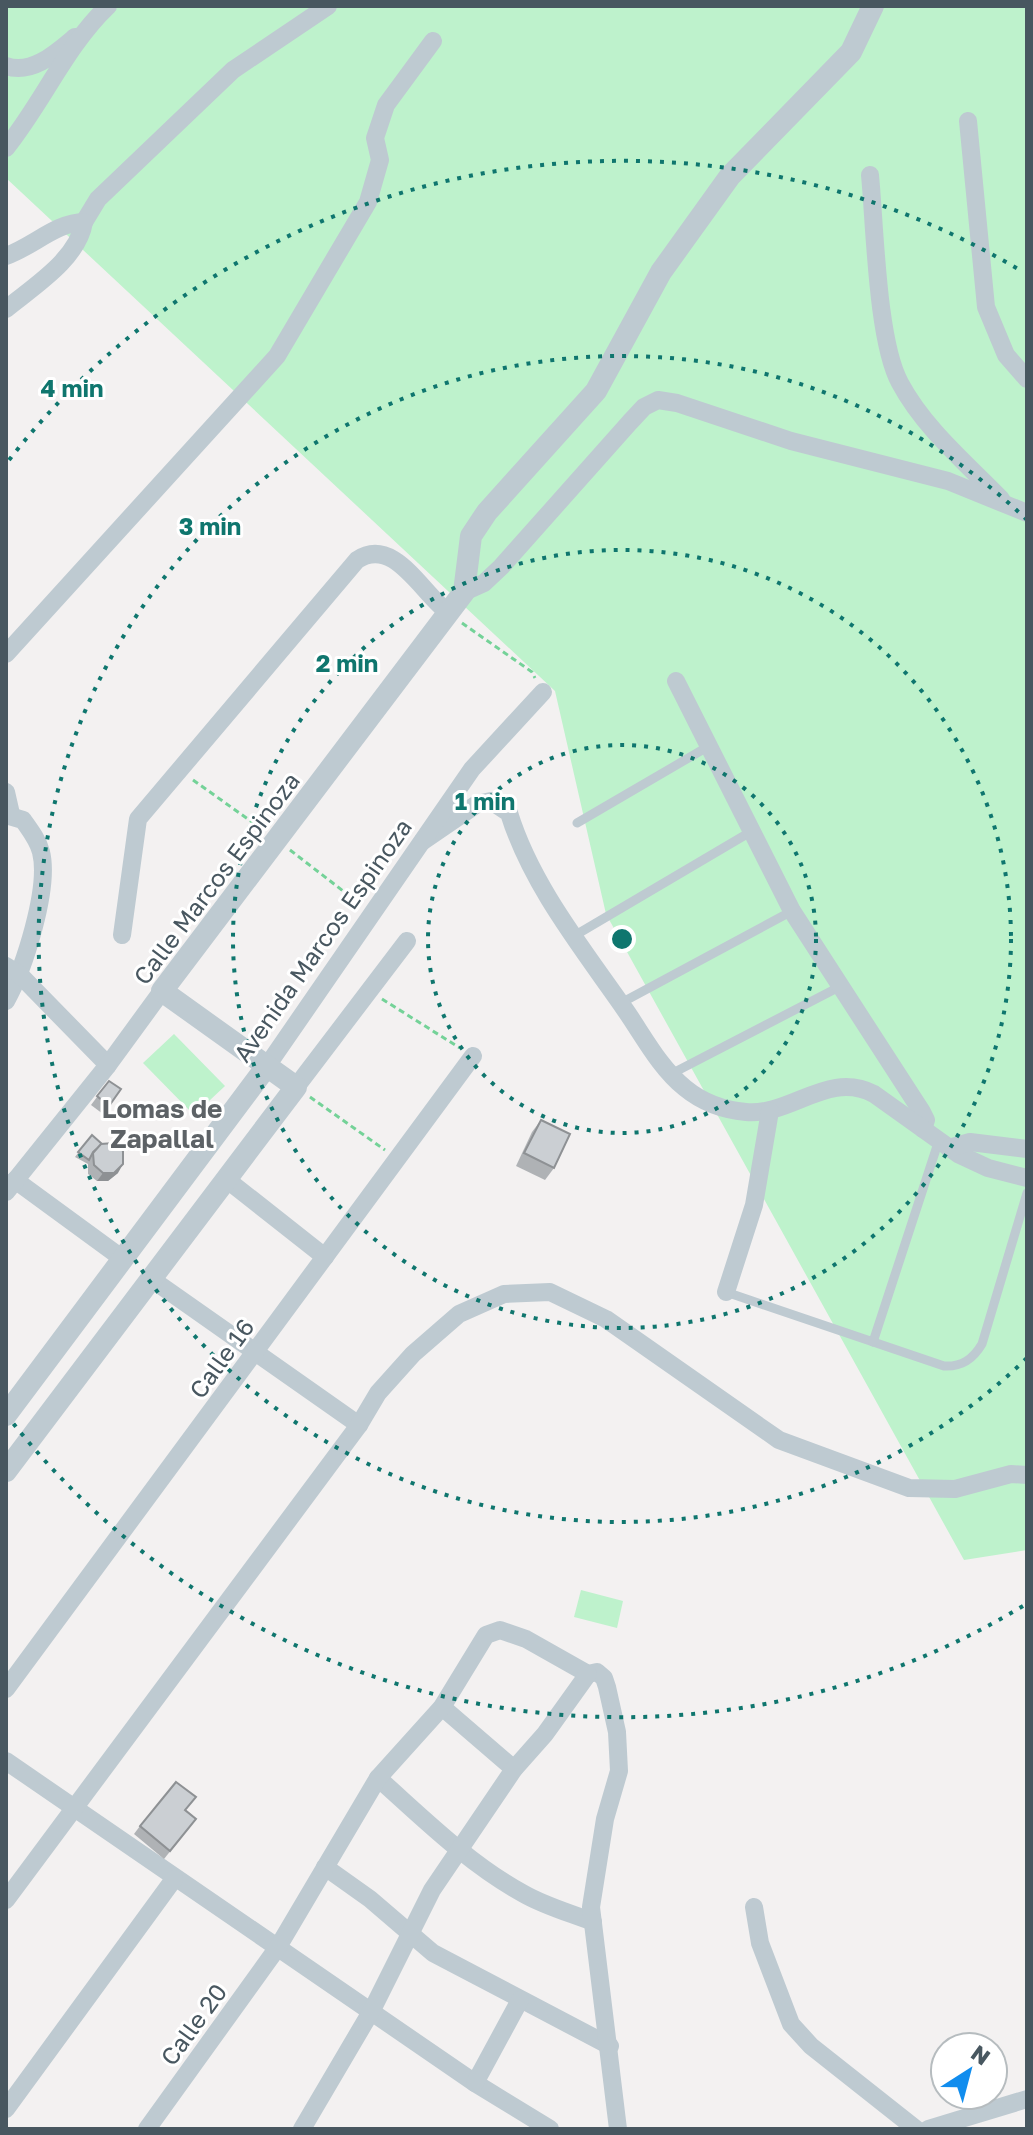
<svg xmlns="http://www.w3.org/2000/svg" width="1033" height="2135" font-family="'Golos Text',sans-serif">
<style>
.green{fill:#bef2cc}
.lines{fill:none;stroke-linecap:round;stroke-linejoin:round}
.path{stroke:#74d298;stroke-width:3;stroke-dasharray:6 4;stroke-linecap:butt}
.service{stroke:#becad1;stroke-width:9}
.minor{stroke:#becad1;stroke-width:18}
.tertiary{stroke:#becad1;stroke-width:22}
.wall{fill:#afb2b5}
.shaded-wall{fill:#8e9194}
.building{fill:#cbcfd3;stroke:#8e9194;stroke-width:2}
.ring{fill:none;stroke:#0f766e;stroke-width:4;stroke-dasharray:4 8}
.labels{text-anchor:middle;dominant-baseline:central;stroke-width:6;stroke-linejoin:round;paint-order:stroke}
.street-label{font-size:24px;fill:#485760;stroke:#fff}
.neighbourhood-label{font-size:26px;font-weight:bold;fill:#5d6266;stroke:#fff}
.centre{fill:#0f766e;stroke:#fff;stroke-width:4}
.ring-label{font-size:24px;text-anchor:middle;font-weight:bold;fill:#0f766e;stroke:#fff;stroke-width:6;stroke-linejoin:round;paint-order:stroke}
</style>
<rect width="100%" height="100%" fill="#f3f1f1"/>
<g class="green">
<path d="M 6,6 L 1027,6 L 1027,1550 L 964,1560 L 606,914 L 555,691 L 6,178 Z"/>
<path d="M 174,1034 L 225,1086 L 194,1115 L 143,1063 Z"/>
<path d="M 581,1590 L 623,1601 L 617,1628 L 574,1617 Z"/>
</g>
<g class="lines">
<g class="path">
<path d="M 462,623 L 532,672 L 535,678"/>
<path d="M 193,780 L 262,829"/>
<path d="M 290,850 L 360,904"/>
<path d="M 382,999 L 460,1048"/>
<path d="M 310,1097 L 385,1150"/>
</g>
<g class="service">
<path d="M 577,823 L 709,746"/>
<path d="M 574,936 L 752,831"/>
<path d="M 621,1003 L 792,911"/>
<path d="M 671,1074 L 841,986"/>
<path d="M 726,1292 L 944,1366 C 962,1367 973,1359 982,1344 L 1027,1193"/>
<path d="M 873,1342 L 939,1140"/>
</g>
<g class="minor">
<path d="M 6,66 C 32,75 56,53 75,37"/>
<path d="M 968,121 L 986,307 L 1006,355 L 1027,379"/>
<path d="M 6,148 C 43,102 66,46 108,6"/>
<path d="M 870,175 C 875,227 877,341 900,383 C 924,428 966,463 1001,499"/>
<path d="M 84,222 L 98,199 L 233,70 L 328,6"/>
<path d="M 6,256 C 32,247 57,222 84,222 C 78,259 34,286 6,309"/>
<path d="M 464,592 L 484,583 L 501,567 L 630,422 L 644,407 L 658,400 L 677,403 L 791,441 L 948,481 L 1027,513"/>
<path d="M 6,654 L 277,356 L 368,202 L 380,160 L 375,138 L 386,105 L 433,41"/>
<path d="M 676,681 L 792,911 L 922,1112 L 926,1120 L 923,1129"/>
<path d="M 6,792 L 11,814"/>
<path d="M 6,815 L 23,820 C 30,830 38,840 41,852 C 50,888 24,969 6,1001"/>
<path d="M 423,841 L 477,804 L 491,801 L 509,813 C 531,885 583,949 626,1011 C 644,1037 660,1068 685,1088 C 702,1102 724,1110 746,1112 C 792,1116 828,1070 874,1094 L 958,1154 L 988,1168 L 1027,1178"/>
<path d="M 122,935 L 138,819 L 357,560 C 394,535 422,594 449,613"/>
<path d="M 6,966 L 20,975 L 108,1065"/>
<path d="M 267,1066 L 472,769 L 543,692"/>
<path d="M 296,1087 L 407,941"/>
<path d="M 949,1148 L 970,1142 L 1027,1149"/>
<path d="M 226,1179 L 325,1257"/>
<path d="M 15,1180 L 123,1259"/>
<path d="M 6,1192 L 108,1065 L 162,991"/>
<path d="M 150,1278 L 359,1425"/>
<path d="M 726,1292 L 754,1205 L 770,1111"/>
<path d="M 6,1689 L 473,1056"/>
<path d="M 442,1707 L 514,1769"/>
<path d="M 6,1761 L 475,2083 L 550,2129"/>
<path d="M 378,1778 C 424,1819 469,1864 524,1894 C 545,1906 570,1913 593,1922"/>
<path d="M 325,1867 L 370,1899 L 433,1953 L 610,2046"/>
<path d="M 6,1900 L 359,1425 L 378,1393 L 413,1354 L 459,1314 L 504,1294 L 550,1292 L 606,1319 L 779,1440 L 909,1488 L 955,1489 L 1011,1474 L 1027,1475"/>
<path d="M 754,1907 L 760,1943 L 791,2024 L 811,2046 L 916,2129"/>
<path d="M 475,2083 L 520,2000"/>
<path d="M 6,2109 L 174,1879"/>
<path d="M 147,2129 L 278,1947 L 378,1778 L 442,1707 L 486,1635 L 500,1630 L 526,1639 L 588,1674 L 597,1672 L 604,1678 L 607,1687 L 617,1732 L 619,1771 L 605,1819 L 591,1907 L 618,2129"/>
<path d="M 302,2129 L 372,2010 L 432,1890 L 514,1769 L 545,1734 L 588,1674"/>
<path d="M 928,2129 L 1027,2099"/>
</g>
<g class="tertiary">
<path d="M 6,1415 L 267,1066"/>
<path d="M 6,1471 L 296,1087 L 162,991 L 464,592 L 471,536 L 487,512 L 596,391 L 661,272 L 730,176 L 851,52 L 873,6"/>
</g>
</g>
<g class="wall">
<path d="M 109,1081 L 121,1089 L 103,1114 L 91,1105 Z"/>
<path d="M 541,1120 L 554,1168 L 545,1180 L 516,1166 L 532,1132 Z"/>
<path d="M 92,1135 L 118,1173 L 108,1181 L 97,1181 L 88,1174 L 88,1164 L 75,1157 Z"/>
<path d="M 186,1810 L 196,1819 L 164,1859 L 134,1834 L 140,1826 Z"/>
</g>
<path class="shaded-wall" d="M 123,1164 L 118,1173 L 108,1181 L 97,1181 L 103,1173 Z"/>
<g class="building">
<path d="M 109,1081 L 121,1089 L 109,1106 L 97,1096 Z"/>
<path d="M 541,1120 L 570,1134 L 554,1168 L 524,1153 Z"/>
<path d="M 92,1135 L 102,1144 L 93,1152 L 89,1160 L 78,1152 Z"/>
<path d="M 114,1143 L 123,1151 L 123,1164 L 114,1173 L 103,1173 L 94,1165 L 93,1153 L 101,1144 Z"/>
<path d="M 176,1782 L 196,1797 L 185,1810 L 196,1819 L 170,1851 L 140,1826 Z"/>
</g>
<g class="ring">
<circle cx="622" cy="939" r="194"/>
<circle cx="622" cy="939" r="389"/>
<path d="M1027 1358A583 583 0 1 1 1027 520"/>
<path d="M1023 1606A778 778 0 0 1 9 1418M9 460A778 778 0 0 1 1023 272"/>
</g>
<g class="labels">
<g class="street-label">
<text transform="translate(216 878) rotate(-53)">Calle Marcos Espinoza</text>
<text transform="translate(322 940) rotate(-55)">Avenida Marcos Espinoza</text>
<text transform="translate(221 1358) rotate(-54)">Calle 16</text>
<text transform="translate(193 2024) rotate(-54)">Calle 20</text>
</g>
<g class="neighbourhood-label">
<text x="162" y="1108">Lomas de<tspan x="162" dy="30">Zapallal</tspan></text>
</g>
</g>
<circle cx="622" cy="939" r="12" class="centre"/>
<g class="ring-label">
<text x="72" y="397">4 min</text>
<text x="210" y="535">3 min</text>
<text x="347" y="672">2 min</text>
<text x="485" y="810">1 min</text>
</g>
<rect width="1033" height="2135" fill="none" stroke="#485760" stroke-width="16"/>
<g transform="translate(969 2071) rotate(36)"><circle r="38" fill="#ffffff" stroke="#b6bcbf" stroke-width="2"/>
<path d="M0-6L14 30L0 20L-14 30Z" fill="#118dee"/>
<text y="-12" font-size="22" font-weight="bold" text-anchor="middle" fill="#485760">N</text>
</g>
</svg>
